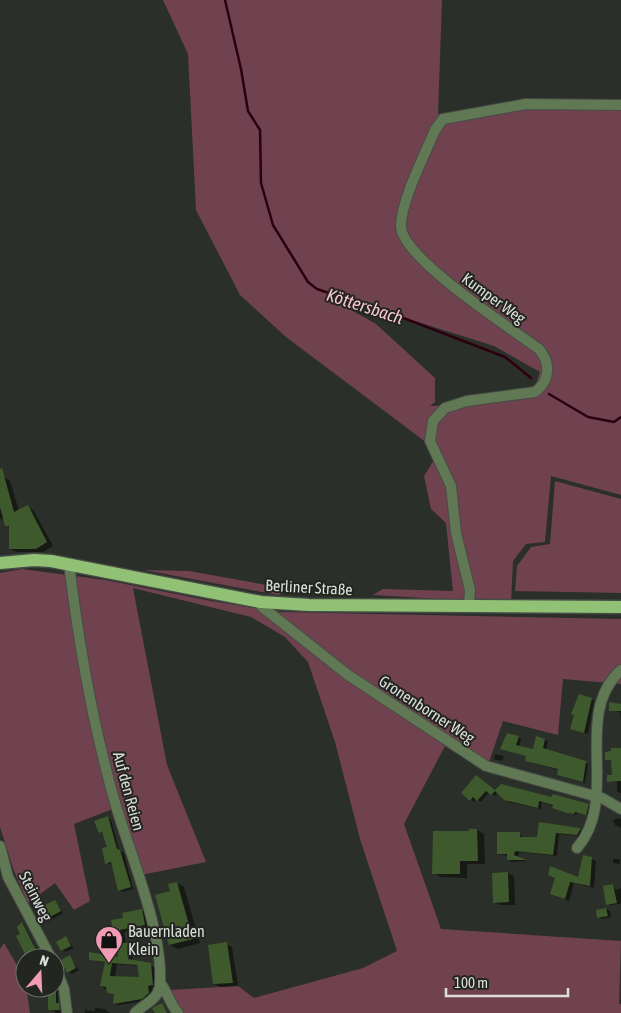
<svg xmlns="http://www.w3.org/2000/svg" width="621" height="1013" font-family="'Asap Condensed',sans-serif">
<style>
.green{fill:#704250;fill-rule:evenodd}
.shadow{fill:#0007;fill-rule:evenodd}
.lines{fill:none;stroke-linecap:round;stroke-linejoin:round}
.stream{stroke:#2c0012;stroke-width:2.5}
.building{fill:#3e5a2c;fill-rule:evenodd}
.street-casing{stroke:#474b46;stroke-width:12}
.primary-casing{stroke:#474b46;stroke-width:15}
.street{stroke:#607853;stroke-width:10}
.primary{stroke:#91c174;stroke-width:12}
.labels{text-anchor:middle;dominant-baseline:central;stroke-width:4;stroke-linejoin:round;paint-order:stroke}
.street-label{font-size:16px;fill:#dddfdc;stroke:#222520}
.poi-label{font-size:16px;fill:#dddfdc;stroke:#222520;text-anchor:start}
.water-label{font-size:18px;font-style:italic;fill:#fac4d3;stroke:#222520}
</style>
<rect width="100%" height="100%" fill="#2b2f29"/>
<g class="green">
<path d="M 163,0 L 442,0 L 438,114 L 513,102 L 621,102 L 621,495 L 551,476 L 545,542 L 526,544 L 513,561 L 511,603 L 373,595 L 383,589 L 453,591 L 446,523 L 431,509 L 424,476 L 439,452 L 286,337 L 240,295 L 196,210 L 188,54 ZM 337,302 L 421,323 L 494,346 L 540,372 L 532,396 L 463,405 L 430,406 L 435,402 L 435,378 L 376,324 Z"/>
<path d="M 555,481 L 621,499 L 621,593 L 515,591 L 517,566 L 531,547 L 550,544 Z"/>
<path d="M 22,569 L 105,580 L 211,601 L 280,612 L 621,619 L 621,684 L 563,679 L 558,735 L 503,721 L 486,771 L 445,746 L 404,824 L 441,929 L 621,941 L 619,1004 L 621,1004 L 621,1013 L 181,1013 L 170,990 L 238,986 L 254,998 L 363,968 L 397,951 L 360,839 L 335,742 L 308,662 L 285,637 L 251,617 L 133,588 L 167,765 L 206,862 L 141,875 L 118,807 L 74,824 L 90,901 L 74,910 L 55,883 L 28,903 L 14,871 L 0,827 L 0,573 Z"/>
<path d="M 144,570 L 189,571 L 272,586 L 284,593 L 278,595 Z"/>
<path d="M 4,943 L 25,979 L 30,1013 L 0,1013 L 0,949 Z"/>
</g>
<g class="shadow">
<path d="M 4,477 L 10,481 L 19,511 L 28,507 L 34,511 L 53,546 L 43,552 L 17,552 L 10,549 L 10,528 L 6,525 L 4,518 L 0,519 L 0,478 Z"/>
<path d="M 591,699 L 594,701 L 588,734 L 575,730 Z"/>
<path d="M 621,706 L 621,722 L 620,712 L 610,710 Z"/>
<path d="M 518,737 L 521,739 L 519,747 L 534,750 L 537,738 L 545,740 L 548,741 L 546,750 L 588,764 L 585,783 L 561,776 L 558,775 L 559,770 L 529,762 L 527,756 L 505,750 Z"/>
<path d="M 621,749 L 621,793 L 620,793 L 617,791 L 617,782 L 608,781 L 613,776 L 613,761 L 606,759 Z"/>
<path d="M 495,754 L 504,756 L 502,761 L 494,759 Z"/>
<path d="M 476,777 L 496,791 L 552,798 L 588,805 L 591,807 L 589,815 L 578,812 L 577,815 L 572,814 L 542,802 L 541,809 L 508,802 L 498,792 L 495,796 L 489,792 L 481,802 L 476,799 L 474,802 L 463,793 Z"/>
<path d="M 108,818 L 111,820 L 119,850 L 124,853 L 133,889 L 123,892 L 119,890 L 112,864 L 106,863 L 108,848 L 104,835 L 100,832 Z"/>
<path d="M 620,818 L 621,819 L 621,828 L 615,825 L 613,820 Z"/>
<path d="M 540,824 L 583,831 L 581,836 L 559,834 L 557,856 L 519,852 L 518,858 L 527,861 L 512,862 L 508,860 L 508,856 L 498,854 L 519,833 L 523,838 L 538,838 Z"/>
<path d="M 477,830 L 484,834 L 485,864 L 467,864 L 467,878 L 441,877 L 434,873 L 470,833 Z"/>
<path d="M 592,859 L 596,861 L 594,888 L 574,883 L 569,901 L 552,894 L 556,878 L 579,879 Z"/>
<path d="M 613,859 L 620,859 L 620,864 L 613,863 Z"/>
<path d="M 508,873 L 514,876 L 515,905 L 500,905 L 494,902 Z"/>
<path d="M 177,883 L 184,887 L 200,943 L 178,949 L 170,945 L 171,892 Z"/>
<path d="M 613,886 L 616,890 L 621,888 L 621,904 L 610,905 L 607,904 Z"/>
<path d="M 55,902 L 63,913 L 53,919 L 49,917 Z"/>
<path d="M 606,909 L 610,911 L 611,917 L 602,919 L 599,917 Z"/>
<path d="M 142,910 L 146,913 L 149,927 L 124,932 L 126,944 L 133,946 L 132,961 L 155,967 L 157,987 L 152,988 L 153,995 L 146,1001 L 118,1005 L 114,1003 L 115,995 L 101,986 L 106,963 L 90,960 L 120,958 L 112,921 L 124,919 ZM 117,964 L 139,966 L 141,979 L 115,977 Z"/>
<path d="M 22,923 L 24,925 L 41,958 L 29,958 L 22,934 Z"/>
<path d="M 66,938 L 74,948 L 66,952 L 62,950 Z"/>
<path d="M 226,944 L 232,947 L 238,986 L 220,987 L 214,984 Z"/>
<path d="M 70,957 L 79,970 L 72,974 L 68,972 Z"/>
<path d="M 55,981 L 58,990 L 58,1004 L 61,1006 L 62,1013 L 55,1013 L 55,1011 L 49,1009 L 48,988 L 55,988 Z"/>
<path d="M 95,1008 L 105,1009 L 110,1013 L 85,1013 L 85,1010 L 95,1011 Z"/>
</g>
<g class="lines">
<g class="stream">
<path d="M 225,0 L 241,69 L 248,111 L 260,130 L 261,183 L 273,225 L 308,282 L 317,289 L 406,319 L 505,357 L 531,378"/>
<path d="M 549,394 L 588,417 L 614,422 L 621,417"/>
</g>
</g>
<g class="building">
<path d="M 2,468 L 14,512 L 28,505 L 47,542 L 36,549 L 9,549 L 9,526 L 5,526 L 0,507 L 0,469 Z"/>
<path d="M 579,694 L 592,698 L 584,733 L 570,729 L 574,715 L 571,714 Z"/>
<path d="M 609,702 L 621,704 L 621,711 L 609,711 Z"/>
<path d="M 507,733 L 519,736 L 516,745 L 533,749 L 536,736 L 545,739 L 543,748 L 586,761 L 583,782 L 557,775 L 558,769 L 525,761 L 526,756 L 500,749 Z"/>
<path d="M 611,748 L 621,748 L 621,781 L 607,782 L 607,775 L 612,775 L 611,760 L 605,760 L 605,752 L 611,751 Z"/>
<path d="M 476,775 L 495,790 L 501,784 L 551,797 L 553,794 L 589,804 L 586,815 L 575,812 L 574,814 L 567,813 L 552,808 L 553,805 L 539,801 L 538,808 L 504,800 L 495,791 L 491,795 L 486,791 L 477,801 L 473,797 L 470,801 L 461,793 Z"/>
<path d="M 108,816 L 117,849 L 120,850 L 131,887 L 118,891 L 111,862 L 105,864 L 102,848 L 107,847 L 102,832 L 99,833 L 94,821 Z"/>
<path d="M 539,822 L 580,828 L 580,830 L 577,835 L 556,833 L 553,855 L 515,851 L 514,855 L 527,860 L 507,860 L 507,854 L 497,854 L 497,832 L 520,832 L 520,837 L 537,837 Z"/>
<path d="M 469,829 L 477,829 L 478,861 L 460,861 L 460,874 L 432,874 L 433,831 L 469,831 Z"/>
<path d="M 583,855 L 592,857 L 590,886 L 570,882 L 565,899 L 550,894 L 555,878 L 548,875 L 550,866 L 578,877 Z"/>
<path d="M 508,872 L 509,902 L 493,903 L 492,873 Z"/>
<path d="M 177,882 L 193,939 L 169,945 L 155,895 L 170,891 L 168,884 Z"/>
<path d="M 613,884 L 617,903 L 606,905 L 603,886 Z"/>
<path d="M 55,900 L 61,911 L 48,918 L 43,906 Z"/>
<path d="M 606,908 L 608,916 L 597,918 L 596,910 Z"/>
<path d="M 142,909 L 145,925 L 120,930 L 123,943 L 129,942 L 131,950 L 128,959 L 151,963 L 153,985 L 148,986 L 149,993 L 142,999 L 113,1004 L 114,994 L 107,993 L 106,987 L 100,986 L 105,962 L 89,960 L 89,952 L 118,957 L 111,920 L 123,918 L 122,913 ZM 112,963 L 137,965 L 137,963 L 139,977 L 110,976 Z"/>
<path d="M 22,922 L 33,944 L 41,958 L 27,958 L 16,936 L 20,934 L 17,927 Z"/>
<path d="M 66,936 L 71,946 L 61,951 L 56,942 Z"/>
<path d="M 227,942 L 233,983 L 213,984 L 208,945 Z"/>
<path d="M 70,955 L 76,968 L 67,973 L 61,960 Z"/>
<path d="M 48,988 L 56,988 L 56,1003 L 59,1003 L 60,1010 L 48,1010 Z"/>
<path d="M 162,1003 L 167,1013 L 155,1013 L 152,1008 Z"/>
</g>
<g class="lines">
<defs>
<g id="street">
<path d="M 69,564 C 79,646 93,727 116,806 C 131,856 163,932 160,983 C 160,999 145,1003 135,1013"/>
<path d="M 261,602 L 261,606 L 348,675 L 486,766 L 602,798 L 621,809"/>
<path d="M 469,605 L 470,590 L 456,533 L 451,486 L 430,441 L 433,421 L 445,408 L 467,401 L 535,392 C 550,381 551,363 539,349 C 512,329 403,259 401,227 C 400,203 425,154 435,130 L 443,119 L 526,104 L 621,105"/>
<path d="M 0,846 L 8,877 L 51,958"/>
<path d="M 577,848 C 621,798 571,715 621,670"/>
<path d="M 55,966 L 64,989 L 67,1013"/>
<path d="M 161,984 C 168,993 170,1004 178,1013"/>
</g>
<path id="primary" d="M 0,563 L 34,560 L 51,561 L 261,602 L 309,605 L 621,607"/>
</defs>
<use href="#street" class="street-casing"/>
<use href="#primary" class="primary-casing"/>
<use href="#street" class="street"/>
<use href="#primary" class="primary"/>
</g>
<defs>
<symbol id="shop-pin" viewBox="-11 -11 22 30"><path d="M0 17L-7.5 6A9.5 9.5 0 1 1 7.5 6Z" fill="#f09ab5" stroke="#222520"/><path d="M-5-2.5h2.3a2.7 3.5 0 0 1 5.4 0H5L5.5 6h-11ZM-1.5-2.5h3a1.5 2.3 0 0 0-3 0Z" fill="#111"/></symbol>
</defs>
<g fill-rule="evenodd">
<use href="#shop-pin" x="93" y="924" width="32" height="43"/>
</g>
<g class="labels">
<g class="street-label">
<text transform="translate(494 298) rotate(36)">Kumper Weg</text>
<text transform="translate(309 587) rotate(3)">Berliner Straße</text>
<text transform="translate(427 709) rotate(33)">Gronenborner Weg</text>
<text transform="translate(129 791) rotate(75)">Auf den Reien</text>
<text transform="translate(36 896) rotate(63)">Steinweg</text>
</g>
<g class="poi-label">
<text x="128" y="931">Bauernladen<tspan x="128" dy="18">Klein</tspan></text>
</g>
<g class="water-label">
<text transform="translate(365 306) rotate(18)">Köttersbach</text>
</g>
</g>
<g transform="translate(40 973) rotate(19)"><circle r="24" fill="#222520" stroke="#6d6f6b"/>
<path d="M0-4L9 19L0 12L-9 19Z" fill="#f09ab5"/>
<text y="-8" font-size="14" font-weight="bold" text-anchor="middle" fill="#dddfdc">N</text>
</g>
<path d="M446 988v8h122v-8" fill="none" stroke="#dddfdc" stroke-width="2.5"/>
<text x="454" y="988" font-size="15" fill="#dddfdc" stroke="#222520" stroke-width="4" paint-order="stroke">100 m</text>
</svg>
